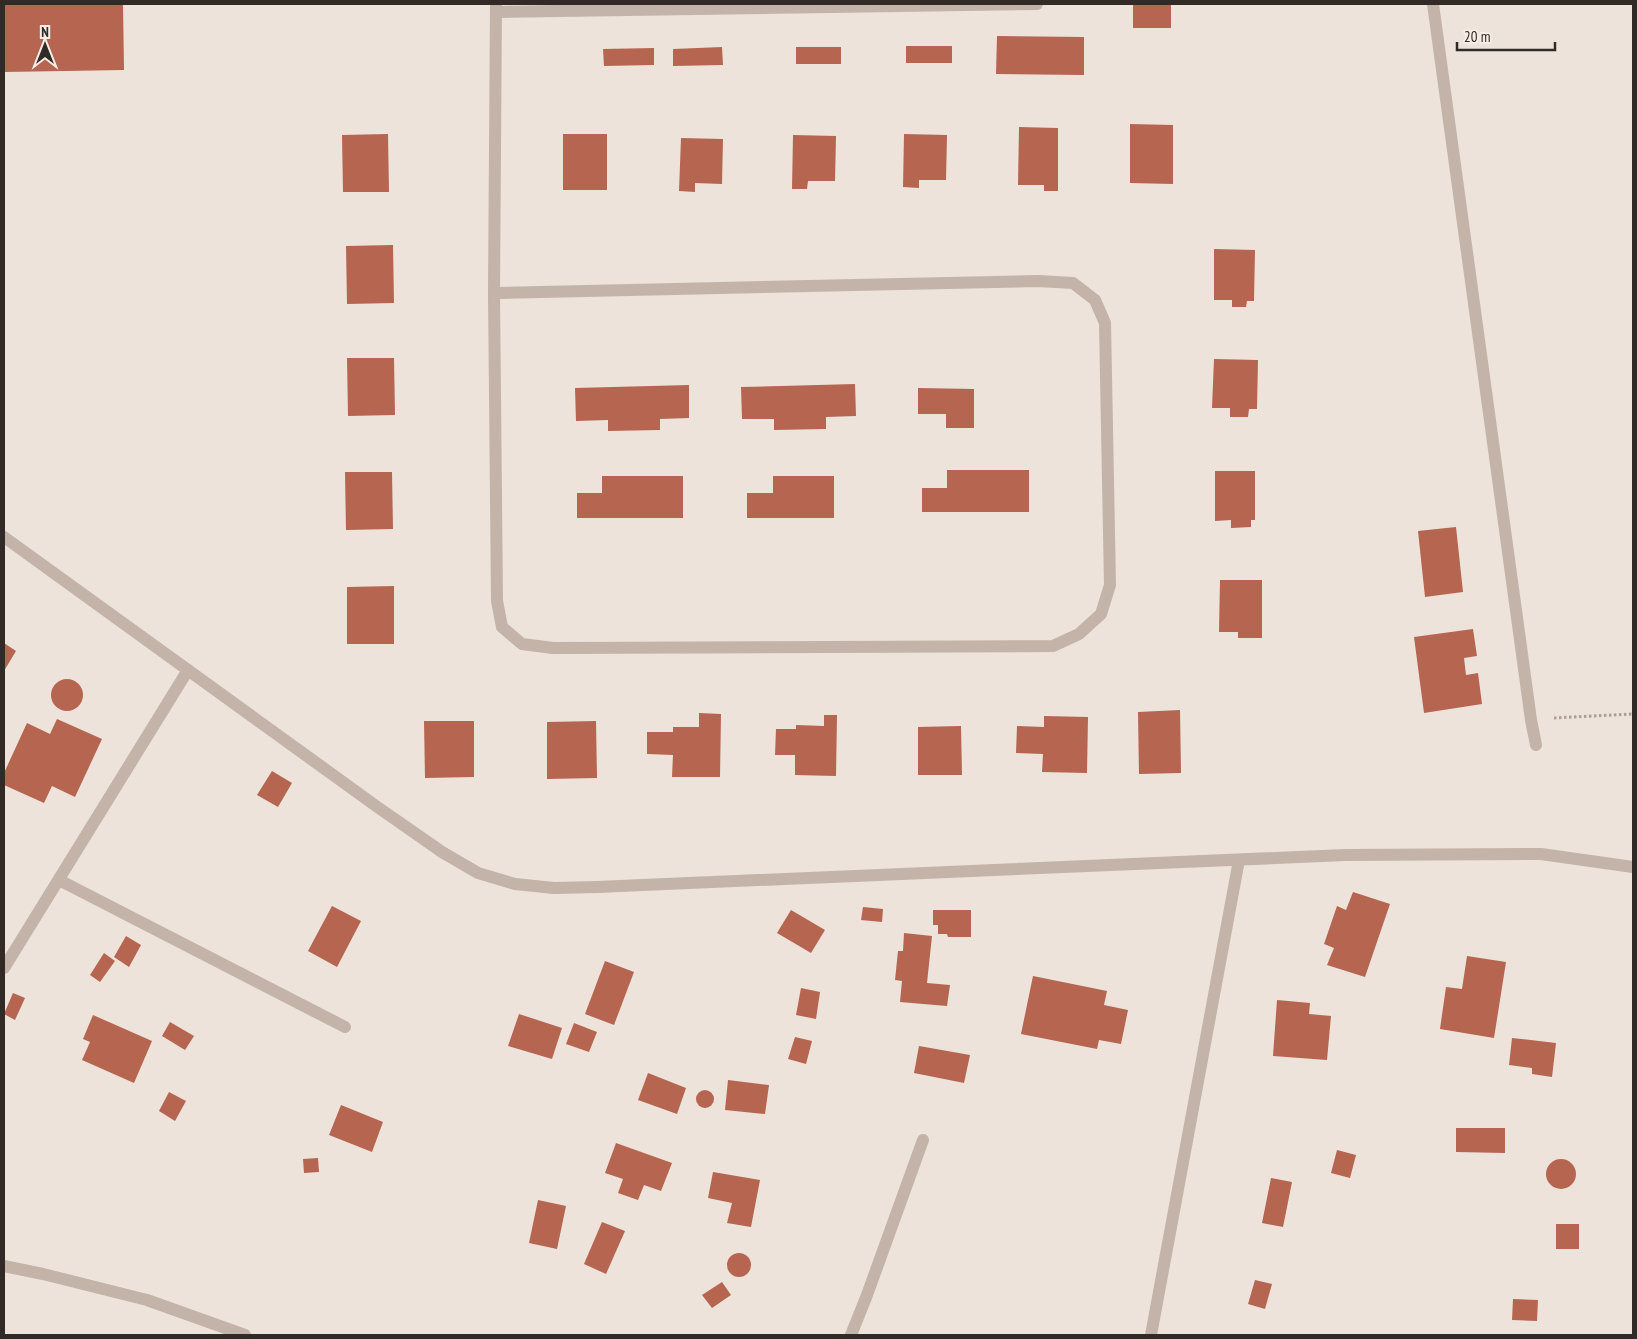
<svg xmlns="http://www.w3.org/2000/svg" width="1637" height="1339" font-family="'PT Sans Narrow',sans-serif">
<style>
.building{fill:#b56550}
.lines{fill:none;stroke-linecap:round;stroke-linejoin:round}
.path{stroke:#af9d92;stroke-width:3;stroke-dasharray:2.5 2.5;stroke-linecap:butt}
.minor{stroke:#c3b3a8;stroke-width:12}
</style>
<rect width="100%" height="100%" fill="#ede3da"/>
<g class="building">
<path d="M 4,4 L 123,4 L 124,70 L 4,72 Z"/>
<rect x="1133" y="4" width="38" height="24"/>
<path d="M 997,36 L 1084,37 L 1084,75 L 996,74 Z"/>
<rect x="906" y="46" width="46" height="17"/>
<path d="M 722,47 L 723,65 L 673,66 L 673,49 Z"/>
<rect x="796" y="47" width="45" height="17"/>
<path d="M 654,48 L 654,65 L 604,66 L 603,49 Z"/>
<path d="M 1130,124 L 1173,125 L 1173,184 L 1130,183 Z"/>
<path d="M 1019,127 L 1058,128 L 1058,191 L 1044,191 L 1044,185 L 1018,185 Z"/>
<path d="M 388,134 L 389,192 L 343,192 L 342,135 Z"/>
<rect x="563" y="134" width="44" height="56"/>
<path d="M 904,134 L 947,135 L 946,180 L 919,180 L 919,188 L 903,187 Z"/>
<path d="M 793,135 L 836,136 L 835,181 L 808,181 L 807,189 L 792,189 Z"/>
<path d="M 681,138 L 723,139 L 722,184 L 695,183 L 695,192 L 679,191 Z"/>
<path d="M 393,245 L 394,303 L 347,304 L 346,246 Z"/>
<path d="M 1214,249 L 1255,250 L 1254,301 L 1247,301 L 1246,307 L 1232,307 L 1232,300 L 1214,300 Z"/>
<path d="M 347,358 L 394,358 L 395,415 L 348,416 Z"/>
<path d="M 1214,359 L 1258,360 L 1257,409 L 1249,409 L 1248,417 L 1230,417 L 1230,408 L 1212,408 Z"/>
<path d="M 855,384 L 856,416 L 826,417 L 826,429 L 774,430 L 774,419 L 742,419 L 741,387 Z"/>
<path d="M 689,385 L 689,418 L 660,419 L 660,430 L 608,431 L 608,420 L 576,421 L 575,388 Z"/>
<path d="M 918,388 L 974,389 L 974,428 L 946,428 L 946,414 L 918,414 Z"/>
<path d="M 947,470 L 1029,470 L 1029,512 L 922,512 L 922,488 L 947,488 Z"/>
<path d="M 1215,471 L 1255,471 L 1255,520 L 1251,520 L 1251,527 L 1231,528 L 1231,520 L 1215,521 Z"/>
<path d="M 345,472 L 392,472 L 393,529 L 346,530 Z"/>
<path d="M 602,476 L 683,476 L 683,518 L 577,518 L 577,493 L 602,493 Z"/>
<path d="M 773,476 L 834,476 L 834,518 L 747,518 L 747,493 L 773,493 Z"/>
<path d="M 1456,527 L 1463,592 L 1425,597 L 1418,531 Z"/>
<path d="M 1220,580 L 1262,580 L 1262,638 L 1238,638 L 1238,632 L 1219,632 Z"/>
<path d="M 394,586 L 394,644 L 347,644 L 347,587 Z"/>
<path d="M 1473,629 L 1477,656 L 1464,658 L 1466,675 L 1478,673 L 1482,704 L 1424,713 L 1414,637 Z"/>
<path d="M 4,643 L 16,651 L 4,671 Z"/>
<circle cx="67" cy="695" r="16"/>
<path d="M 1180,710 L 1181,773 L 1139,774 L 1138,712 Z"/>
<path d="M 699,713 L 721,714 L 720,777 L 672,777 L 673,755 L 647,754 L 647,732 L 673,732 L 673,727 L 699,727 Z"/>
<path d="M 824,715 L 837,715 L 836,776 L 795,775 L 795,755 L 775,755 L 776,729 L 796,729 L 796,725 L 824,726 Z"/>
<path d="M 1044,716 L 1088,717 L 1087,773 L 1042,772 L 1043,754 L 1016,753 L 1017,726 L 1044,727 Z"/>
<path d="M 57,719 L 102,739 L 75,797 L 52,786 L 44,803 L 4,785 L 4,773 L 27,723 L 50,734 Z"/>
<path d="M 424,721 L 474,721 L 474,777 L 425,778 Z"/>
<path d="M 596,721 L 597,778 L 547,779 L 547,722 Z"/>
<path d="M 961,726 L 962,775 L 918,775 L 918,727 Z"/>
<path d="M 272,771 L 292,783 L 278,807 L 257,795 Z"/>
<path d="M 1353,892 L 1390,904 L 1365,977 L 1327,965 L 1334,948 L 1324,944 L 1337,906 L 1346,910 Z"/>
<path d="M 332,906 L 361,921 L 337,967 L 308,951 Z"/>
<path d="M 863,907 L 883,909 L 882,922 L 861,920 Z"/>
<path d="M 791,910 L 825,930 L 811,953 L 777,933 Z"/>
<path d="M 933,910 L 971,910 L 971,937 L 948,937 L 947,934 L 938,934 L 938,925 L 933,925 Z"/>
<path d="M 904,933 L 932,936 L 927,983 L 950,985 L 947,1006 L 900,1002 L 902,981 L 895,980 L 898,951 L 903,951 Z"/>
<path d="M 126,936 L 141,945 L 129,967 L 114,957 Z"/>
<path d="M 104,953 L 115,961 L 100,982 L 90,975 Z"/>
<path d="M 1467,956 L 1506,962 L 1494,1038 L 1440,1029 L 1446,987 L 1462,989 Z"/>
<path d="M 605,961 L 634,972 L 614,1025 L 585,1014 Z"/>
<path d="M 1033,976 L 1107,991 L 1104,1005 L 1128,1010 L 1121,1044 L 1099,1040 L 1097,1049 L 1021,1034 Z"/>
<path d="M 801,988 L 820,992 L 816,1019 L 796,1015 Z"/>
<path d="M 13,993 L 25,998 L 15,1020 L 4,1014 Z"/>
<path d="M 1277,1000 L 1310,1003 L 1309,1014 L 1331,1016 L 1327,1060 L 1273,1056 Z"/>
<path d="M 519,1014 L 562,1028 L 552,1059 L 508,1046 Z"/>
<path d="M 93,1015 L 152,1041 L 134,1083 L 82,1060 L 90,1042 L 83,1039 Z"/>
<path d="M 170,1022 L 194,1036 L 185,1050 L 162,1036 Z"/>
<path d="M 574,1023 L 597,1032 L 589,1052 L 566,1044 Z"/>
<path d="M 795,1037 L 812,1041 L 806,1064 L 788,1059 Z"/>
<path d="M 1512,1038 L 1556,1043 L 1552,1077 L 1532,1074 L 1532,1068 L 1509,1065 Z"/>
<path d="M 919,1046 L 970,1055 L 964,1083 L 914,1073 Z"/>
<path d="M 648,1073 L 686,1088 L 677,1114 L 638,1100 Z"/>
<path d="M 728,1080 L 769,1085 L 765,1114 L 725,1110 Z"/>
<circle cx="705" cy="1099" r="9"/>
<path d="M 169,1092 L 186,1101 L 175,1121 L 159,1111 Z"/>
<path d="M 341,1105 L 383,1122 L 372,1152 L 329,1135 Z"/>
<path d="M 1456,1128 L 1505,1128 L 1505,1153 L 1456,1152 Z"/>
<path d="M 616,1143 L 672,1163 L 661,1191 L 644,1185 L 638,1200 L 618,1193 L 623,1179 L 605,1173 Z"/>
<path d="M 1337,1150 L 1356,1155 L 1350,1178 L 1331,1173 Z"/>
<path d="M 318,1158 L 319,1172 L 304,1173 L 303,1159 Z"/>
<circle cx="1561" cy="1174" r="15"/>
<path d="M 713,1172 L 760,1180 L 751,1227 L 727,1223 L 732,1203 L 708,1198 Z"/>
<path d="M 1271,1178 L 1292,1182 L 1283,1227 L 1262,1223 Z"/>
<path d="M 538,1200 L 566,1206 L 557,1249 L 529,1243 Z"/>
<path d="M 602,1222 L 625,1231 L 606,1274 L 584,1264 Z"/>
<rect x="1556" y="1224" width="23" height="25"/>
<circle cx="739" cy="1265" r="12"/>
<path d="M 1255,1280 L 1272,1284 L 1265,1309 L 1248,1304 Z"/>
<path d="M 722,1282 L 731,1295 L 712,1308 L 702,1295 Z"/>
<path d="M 1513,1299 L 1538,1300 L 1537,1321 L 1512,1320 Z"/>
</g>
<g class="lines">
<path class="path" d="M 1554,718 L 1633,714"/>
<g class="minor">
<path d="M 1433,4 L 1531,720 L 1536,745"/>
<path d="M 496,12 L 1037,4"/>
<path d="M 494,293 L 1038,281 L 1073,283 L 1095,300 L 1105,323 L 1110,585 L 1101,614 L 1079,634 L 1053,646 L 553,648 L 522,644 L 502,627 L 497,601 L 494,293 L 496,4"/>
<path d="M 4,537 L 376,806 L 442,852 L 478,873 L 515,884 L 554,888 L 597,887 L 1345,855 L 1541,854 L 1633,867"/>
<path d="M 59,880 L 345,1027"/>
<path d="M 4,968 L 188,670"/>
<path d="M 4,1266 L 43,1274 L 147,1300 L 245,1335"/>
<path d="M 851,1335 L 867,1295 L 923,1140"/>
<path d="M 1151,1335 L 1239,860"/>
</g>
</g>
<rect width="1637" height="1339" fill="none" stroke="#312a27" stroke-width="10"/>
<g transform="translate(45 45)" stroke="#f6ede5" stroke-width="4" paint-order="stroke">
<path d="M0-4L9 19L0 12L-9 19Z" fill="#312a27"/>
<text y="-8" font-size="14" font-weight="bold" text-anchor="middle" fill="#312a27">N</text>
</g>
<path d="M1457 42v8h98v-8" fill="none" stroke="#312a27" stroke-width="2.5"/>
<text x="1464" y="42" font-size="15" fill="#312a27" stroke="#f6ede5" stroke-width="4" paint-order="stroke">20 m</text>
</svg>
